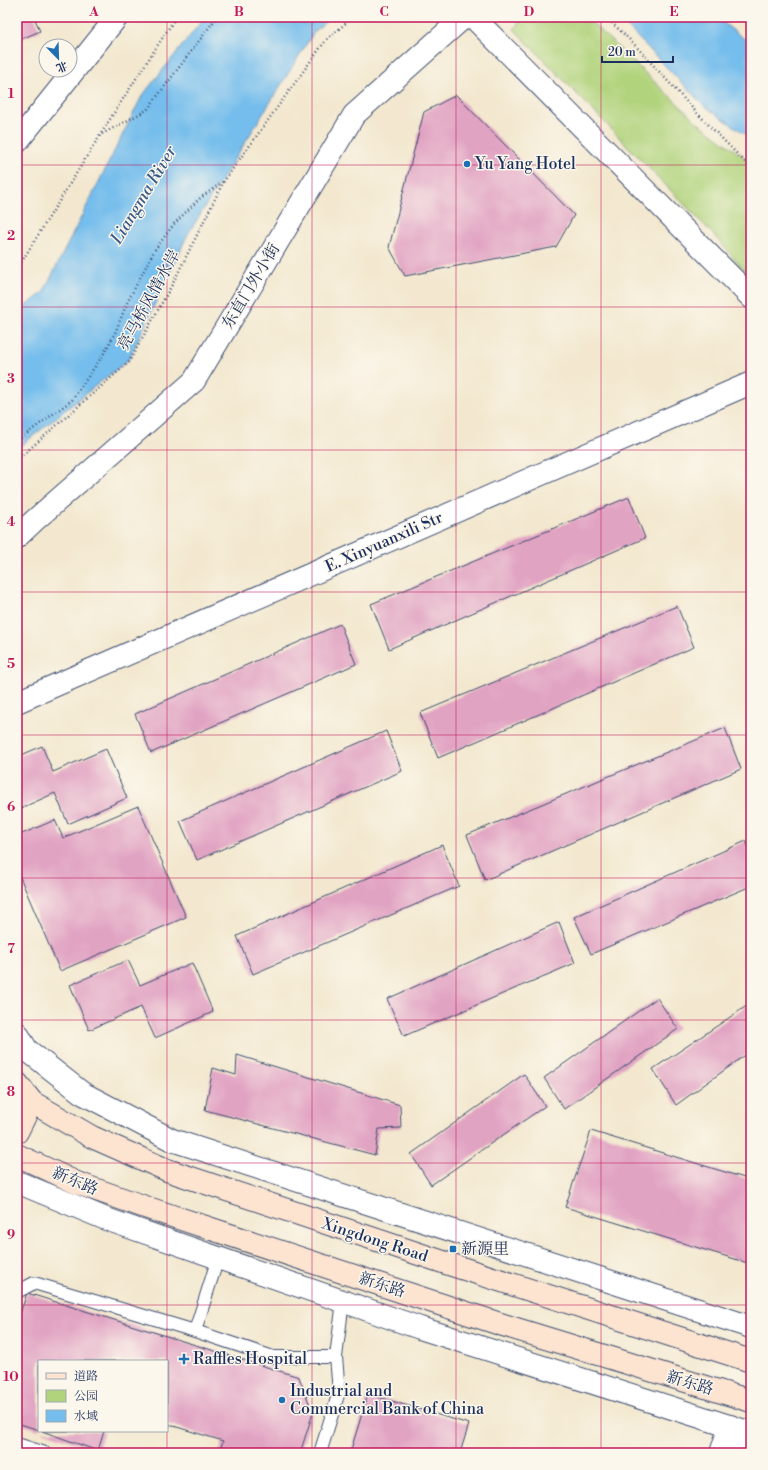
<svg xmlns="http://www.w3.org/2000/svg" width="768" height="1470" font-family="'Libre Bodoni','Noto Serif SC',serif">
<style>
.green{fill:#b1d37c;stroke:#66816d}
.water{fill:#74bdec;stroke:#4876a5}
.building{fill:#e1a3c2}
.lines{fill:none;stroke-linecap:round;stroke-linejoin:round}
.service-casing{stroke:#3b4b6f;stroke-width:14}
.minor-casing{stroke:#3b4b6f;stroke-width:24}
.tertiary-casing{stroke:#3b4b6f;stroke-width:24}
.secondary-casing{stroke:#3b4b6f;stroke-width:24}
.path{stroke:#3b4b6f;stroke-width:2.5;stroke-dasharray:1 3;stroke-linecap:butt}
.service{stroke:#fff;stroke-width:12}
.minor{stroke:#fff;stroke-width:22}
.tertiary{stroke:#fff;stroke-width:22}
.secondary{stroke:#fde4d1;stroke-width:22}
.grid{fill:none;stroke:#c2185b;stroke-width:1;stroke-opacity:0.55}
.poi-dot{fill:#1f6fb2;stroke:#fbf7ec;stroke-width:1.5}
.labels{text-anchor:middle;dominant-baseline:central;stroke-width:3;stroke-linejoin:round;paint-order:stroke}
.poi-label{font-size:16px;fill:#1b2f5e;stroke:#fbf7ec;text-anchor:start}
.street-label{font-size:16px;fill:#1b2f5e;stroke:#fbf7ec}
.water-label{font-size:17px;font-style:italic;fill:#365a89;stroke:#fbf7ec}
.neatline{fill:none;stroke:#c2185b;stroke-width:1.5}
.grid-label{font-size:13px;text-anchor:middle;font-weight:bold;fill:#c2185b}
</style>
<rect width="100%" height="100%" fill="#fbf7ec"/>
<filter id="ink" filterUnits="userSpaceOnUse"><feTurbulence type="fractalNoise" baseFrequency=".025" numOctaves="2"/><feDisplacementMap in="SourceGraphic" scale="8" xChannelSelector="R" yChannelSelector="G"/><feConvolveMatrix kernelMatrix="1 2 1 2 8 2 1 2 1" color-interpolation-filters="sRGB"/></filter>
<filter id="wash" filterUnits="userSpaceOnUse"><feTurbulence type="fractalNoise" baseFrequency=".012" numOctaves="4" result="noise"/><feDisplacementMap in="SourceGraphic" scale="16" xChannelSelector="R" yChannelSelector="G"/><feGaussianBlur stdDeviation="0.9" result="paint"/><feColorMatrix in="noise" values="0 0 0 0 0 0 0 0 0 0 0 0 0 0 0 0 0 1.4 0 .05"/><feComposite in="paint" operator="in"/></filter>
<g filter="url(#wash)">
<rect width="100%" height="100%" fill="#f3e8cf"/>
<path class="green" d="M 523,17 L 586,17 L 697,122 L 751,162 L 751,278 L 712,233 L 514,29 Z"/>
<g class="water">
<path d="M 205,17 L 331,17 L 314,32 L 188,234 L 129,359 L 17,449 L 17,312 L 43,293 L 142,96 Z"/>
<path d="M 618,17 L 716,17 L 751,44 L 751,138 L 703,105 Z"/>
</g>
<g id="blocks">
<g class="building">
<path d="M 17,17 L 34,17 L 40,31 L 17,41 Z"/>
<path d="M 456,95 L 574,215 L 556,247 L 405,276 L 389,247 L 424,112 Z"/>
<path d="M 629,497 L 645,538 L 389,649 L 371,604 Z"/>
<path d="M 677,606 L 694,647 L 438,758 L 420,713 Z"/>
<path d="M 340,624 L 356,664 L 151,753 L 135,714 Z"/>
<path d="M 725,728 L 741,769 L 485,880 L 467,835 Z"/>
<path d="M 386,731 L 402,771 L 197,860 L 180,821 Z"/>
<path d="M 42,746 L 53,772 L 106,749 L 127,798 L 68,824 L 55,793 L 17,810 L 17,757 Z"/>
<path d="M 138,806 L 186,917 L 60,971 L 17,870 L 17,836 L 55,820 L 63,838 Z"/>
<path d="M 746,841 L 751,853 L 751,886 L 591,954 L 574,917 Z"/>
<path d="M 442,845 L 459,886 L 253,974 L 237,936 Z"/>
<path d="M 559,922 L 575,963 L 404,1036 L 387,999 Z"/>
<path d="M 128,960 L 140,985 L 192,963 L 213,1012 L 155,1038 L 141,1007 L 89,1030 L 70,985 Z"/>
<path d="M 657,998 L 678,1029 L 564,1109 L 544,1078 Z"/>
<path d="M 751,1003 L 751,1051 L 676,1105 L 653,1069 Z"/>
<path d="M 237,1055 L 400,1105 L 401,1128 L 379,1129 L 375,1155 L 205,1110 L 213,1068 L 236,1075 Z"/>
<path d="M 524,1074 L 545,1106 L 431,1185 L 411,1154 Z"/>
<path d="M 591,1131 L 751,1180 L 751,1264 L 565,1207 Z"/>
<path d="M 27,1293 L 299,1377 L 313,1413 L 300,1453 L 219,1453 L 223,1441 L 167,1424 L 167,1361 L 39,1361 L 39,1430 L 17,1423 L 17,1323 Z"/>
<path d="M 368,1394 L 469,1424 L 460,1453 L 350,1453 Z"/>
<path d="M 42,1431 L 104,1431 L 98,1451 Z"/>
</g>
</g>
</g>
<g filter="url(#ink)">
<use href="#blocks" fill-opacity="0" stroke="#3b4b6f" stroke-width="1"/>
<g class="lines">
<defs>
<g id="service">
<path d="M 17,1292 L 34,1283 L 195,1331 L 273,1357 L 336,1357"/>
<path d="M 195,1331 L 218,1258"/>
<path d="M 17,1444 L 45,1453"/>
<path d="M 320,1453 L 339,1392 L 336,1357 L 343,1301"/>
</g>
<g id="minor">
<path d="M 473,17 L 751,297"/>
<path d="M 17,142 L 117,17"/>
<path d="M 17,537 L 35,520 L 194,381 L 354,115 L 464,17"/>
<path d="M 721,1453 L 730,1426"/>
<path d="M 738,1453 L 745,1431"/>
</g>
<g id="tertiary">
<path d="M 17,702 L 751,383"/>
<path d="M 17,1033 L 27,1050 L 82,1093 L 172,1140 L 751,1327"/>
<path d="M 17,1182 L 106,1219 L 420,1328 L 751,1433"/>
</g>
<g id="secondary">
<path d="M 17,1083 L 32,1102 L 92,1137 L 167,1170 L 449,1264 L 751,1361"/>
<path d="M 17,1132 L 32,1102"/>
<path d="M 17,1155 L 77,1183 L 151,1209 L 500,1324 L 751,1401"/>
</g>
</defs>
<use href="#service" class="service-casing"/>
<use href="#minor" class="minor-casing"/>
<use href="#tertiary" class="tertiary-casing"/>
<use href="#secondary" class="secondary-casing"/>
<g class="path">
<path d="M 606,17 L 633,43 L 696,112 L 751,168"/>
<path d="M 102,134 L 147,110 L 217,17"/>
<path d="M 17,269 L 112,116 L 176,17"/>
<path d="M 17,440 L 25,435 L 72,400 L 103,355 L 115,333 L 127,303 L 154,251 L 174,224 L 199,199 L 224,181"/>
<path d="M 17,460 L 129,362 L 173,283 L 224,181 L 326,40 L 353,17"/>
</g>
<use href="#service" class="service"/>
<use href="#minor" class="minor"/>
<use href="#tertiary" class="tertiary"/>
<use href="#secondary" class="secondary"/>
</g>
</g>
<path class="grid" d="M 167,17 L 167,1361M 312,17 L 312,1453M 456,17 L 456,1453M 601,17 L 601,1453M 17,165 L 751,165M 17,307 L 751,307M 17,450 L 751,450M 17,592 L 751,592M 17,735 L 751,735M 17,878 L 751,878M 17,1020 L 751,1020M 17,1163 L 751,1163M 17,1305 L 751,1305M 167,1431 L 167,1453"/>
<g class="poi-dot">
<circle cx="467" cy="164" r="4"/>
<rect x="449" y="1245" width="8" height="8" rx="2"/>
<path d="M182 1353h4v4h4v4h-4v4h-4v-4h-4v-4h4z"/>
<circle cx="282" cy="1400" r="4"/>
</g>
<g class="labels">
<g class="poi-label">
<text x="475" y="164">Yu Yang Hotel</text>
<text x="461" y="1249">新源里</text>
<text x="193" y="1359">Raffles Hospital</text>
<text x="290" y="1391">Industrial and<tspan x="290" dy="18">Commercial Bank of China</tspan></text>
</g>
<g class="street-label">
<text transform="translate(251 286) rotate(-59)">东直门外小街</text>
<text transform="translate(149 300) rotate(-61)">亮马桥风情水岸</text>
<text transform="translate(384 542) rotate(-24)">E. Xinyuanxili Str</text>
<text transform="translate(75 1181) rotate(23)">新东路</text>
<text transform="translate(375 1240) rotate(18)">Xingdong Road</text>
<text transform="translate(382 1285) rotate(18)">新东路</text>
<text transform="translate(690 1383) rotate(17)">新东路</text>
</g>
<g class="water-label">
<text transform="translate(144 195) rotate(-59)">Liangma River</text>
</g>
</g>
<rect width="768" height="1470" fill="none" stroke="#fbf7ec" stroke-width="44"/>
<rect x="38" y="1360" width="130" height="72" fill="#fbf7ec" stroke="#a1a7b3"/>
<rect x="46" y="1373" width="20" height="6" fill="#fde4d1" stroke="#a1a7b3"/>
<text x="74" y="1380" font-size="12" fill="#1b2f5e">道路</text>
<rect x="46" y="1390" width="20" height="12" fill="#b1d37c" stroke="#a1a7b3"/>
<text x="74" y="1400" font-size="12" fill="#1b2f5e">公园</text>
<rect x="46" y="1410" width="20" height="12" fill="#74bdec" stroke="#a1a7b3"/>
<text x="74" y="1420" font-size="12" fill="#1b2f5e">水域</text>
<g transform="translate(58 58) rotate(157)"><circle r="19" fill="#fbf7ec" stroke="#a1a7b3"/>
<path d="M0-3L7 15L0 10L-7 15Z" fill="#1f6fb2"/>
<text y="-6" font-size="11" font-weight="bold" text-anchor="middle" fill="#1b2f5e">北</text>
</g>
<path d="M602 56v6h71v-6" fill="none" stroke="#1b2f5e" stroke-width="2"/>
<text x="608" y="56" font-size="12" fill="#1b2f5e" stroke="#fbf7ec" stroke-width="3" paint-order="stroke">20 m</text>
<rect x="22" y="22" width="724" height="1426" class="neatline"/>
<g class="grid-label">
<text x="94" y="16">A</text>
<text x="239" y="16">B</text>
<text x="384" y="16">C</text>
<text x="529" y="16">D</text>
<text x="674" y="16">E</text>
<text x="11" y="98">1</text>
<text x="11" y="240">2</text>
<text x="11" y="383">3</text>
<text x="11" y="526">4</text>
<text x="11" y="668">5</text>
<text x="11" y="811">6</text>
<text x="11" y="953">7</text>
<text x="11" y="1096">8</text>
<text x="11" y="1239">9</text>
<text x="11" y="1381">10</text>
</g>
</svg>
